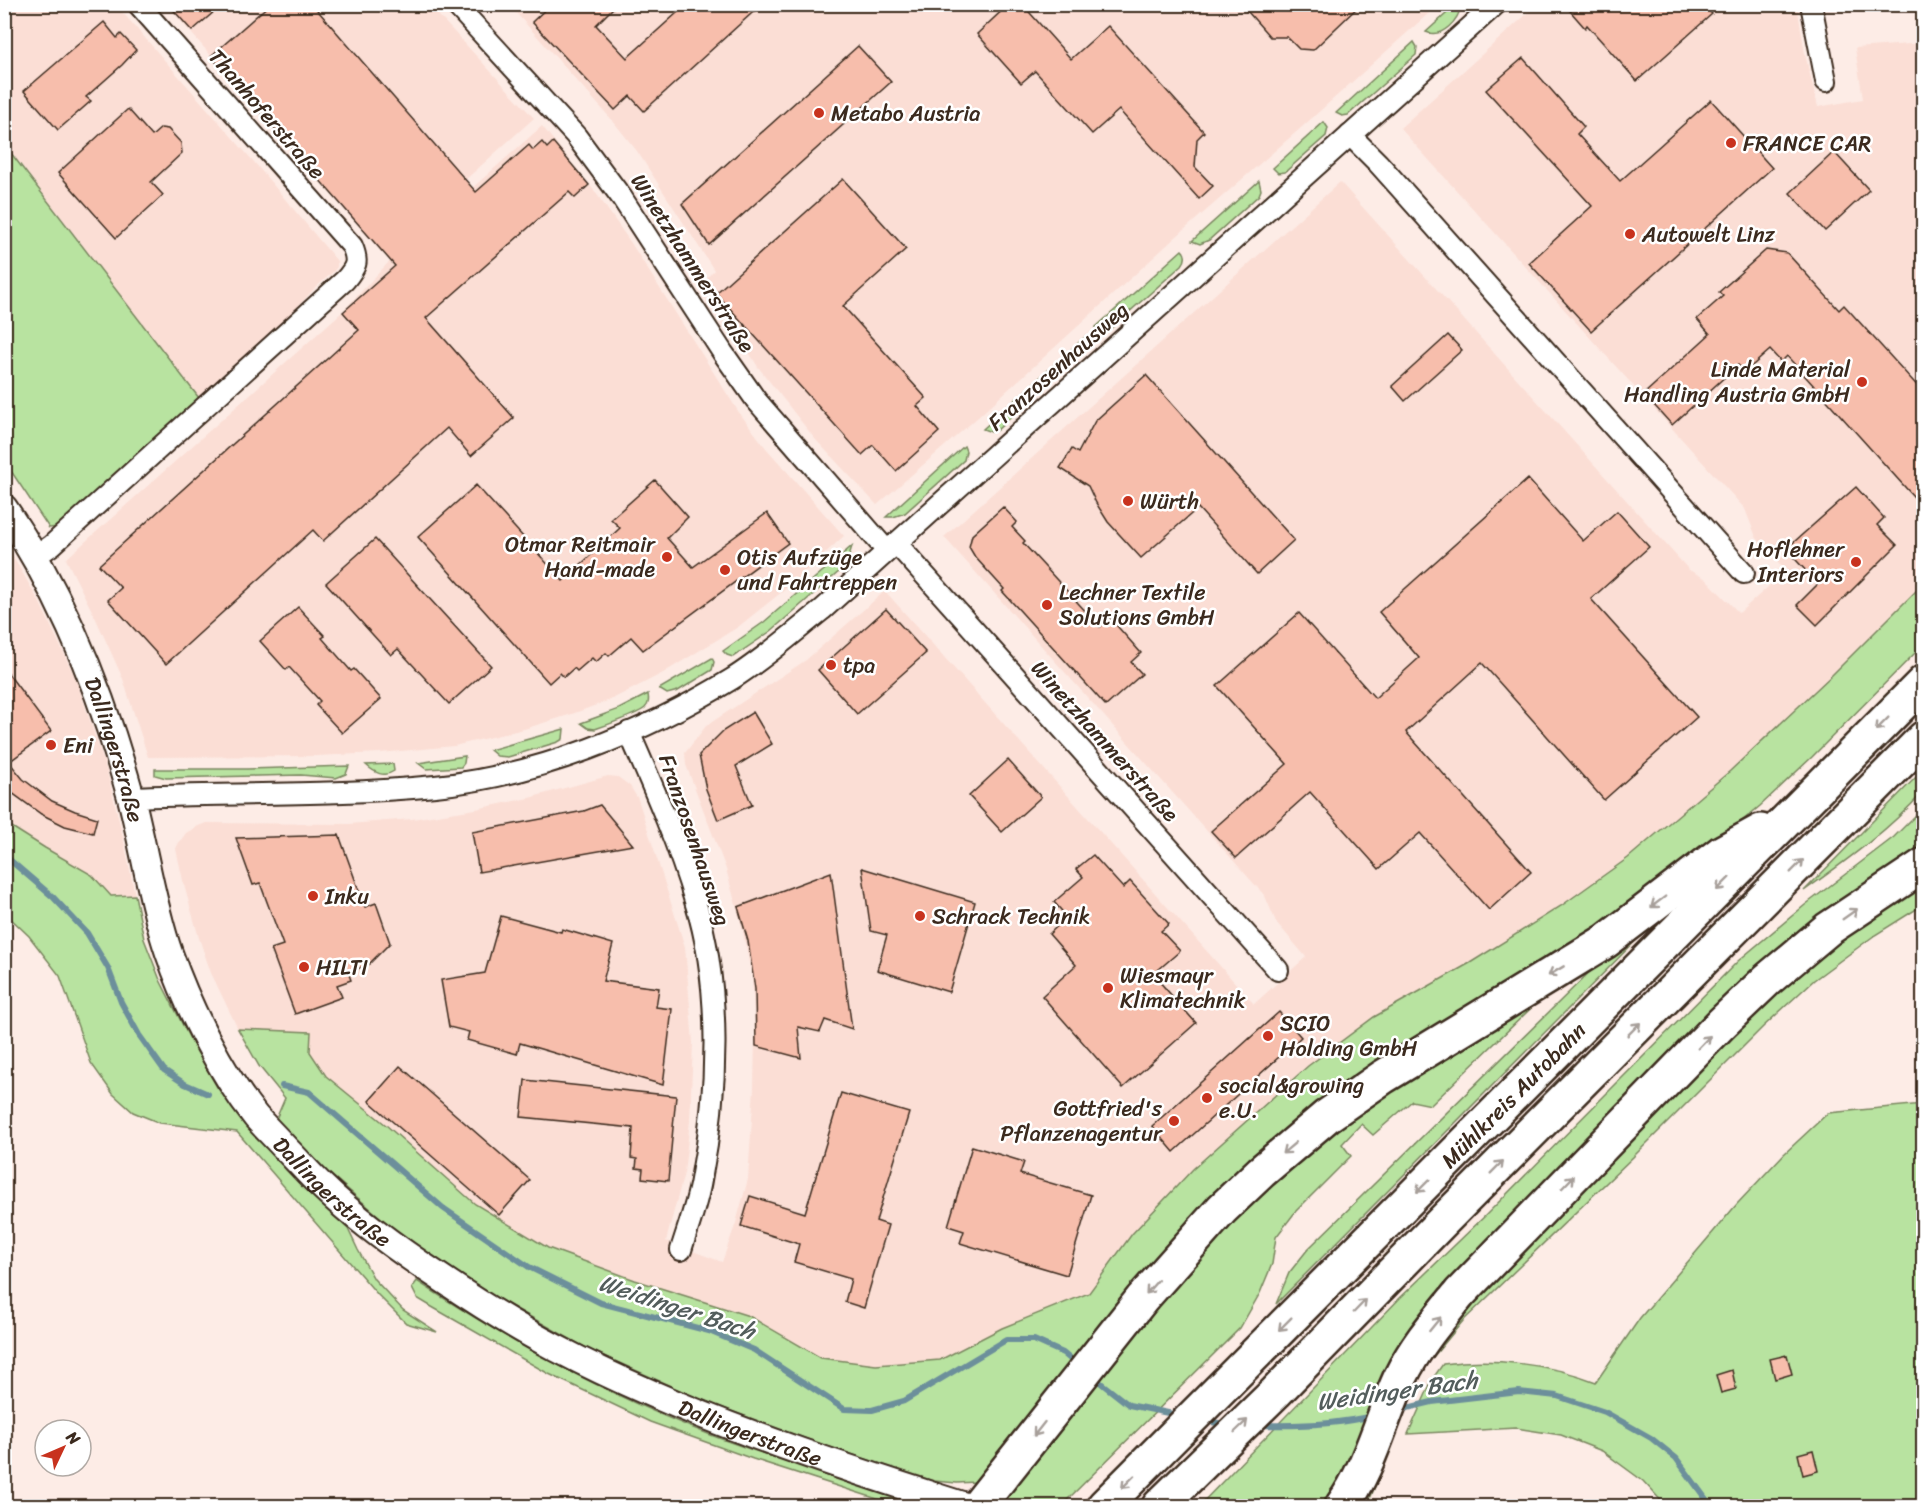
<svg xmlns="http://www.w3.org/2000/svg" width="1928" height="1511" font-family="Sriracha,sans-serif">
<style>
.built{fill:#fbded5}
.green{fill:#b8e3a0;stroke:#7a865f;stroke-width:1.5}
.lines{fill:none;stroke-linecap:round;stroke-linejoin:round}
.stream{stroke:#6c8f9b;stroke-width:6}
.building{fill:#f7beac;stroke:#3b2a1e;stroke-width:1.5}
.minor-casing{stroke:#3b2a1e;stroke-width:24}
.tertiary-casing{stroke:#3b2a1e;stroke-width:30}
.motorway-casing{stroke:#3b2a1e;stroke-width:38}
.minor{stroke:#fff;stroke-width:20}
.tertiary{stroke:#fff;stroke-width:26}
.motorway{stroke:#fff;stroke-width:33}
.oneway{stroke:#a79f9a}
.poi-dot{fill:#c8321e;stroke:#fff;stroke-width:2}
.labels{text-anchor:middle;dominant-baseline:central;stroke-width:5;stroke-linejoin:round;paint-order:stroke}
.poi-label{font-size:22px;fill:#3b2a1e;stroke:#fff;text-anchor:start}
.street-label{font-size:22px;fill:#3b2a1e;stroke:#fff}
.water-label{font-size:24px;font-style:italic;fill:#535d5c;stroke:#fff}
</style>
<rect width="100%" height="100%" fill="#fdece6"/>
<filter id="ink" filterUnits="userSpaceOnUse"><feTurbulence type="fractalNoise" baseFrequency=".0167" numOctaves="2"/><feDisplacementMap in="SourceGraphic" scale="12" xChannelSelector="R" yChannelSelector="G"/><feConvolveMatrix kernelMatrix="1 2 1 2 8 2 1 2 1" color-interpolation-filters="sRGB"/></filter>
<g filter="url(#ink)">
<g class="built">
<path d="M 4,5 L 116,5 L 254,162 L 337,261 L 337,267 L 334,271 L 313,290 L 280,326 L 199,398 L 5,144 Z"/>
<path d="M 167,5 L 429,5 L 534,118 L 383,254 Z"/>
<path d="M 509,5 L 1438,5 L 1302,127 L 1177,236 L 977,418 L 877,505 L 815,439 L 758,367 L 705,280 L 714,270 L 637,151 L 613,121 Z"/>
<path d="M 1537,5 L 1797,5 L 1805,54 L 1818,107 L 1863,99 L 1855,48 L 1923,43 L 1923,584 L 1832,675 L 1730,771 L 1628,858 L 1561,906 L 1470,963 L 1374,1017 L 1308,1066 L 1193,1169 L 1132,1234 L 1089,1293 L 1002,1328 L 940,1360 L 876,1365 L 821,1358 L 749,1316 L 635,1280 L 548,1248 L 475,1204 L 386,1125 L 326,1076 L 310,1052 L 311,1032 L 238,1029 L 211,973 L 199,938 L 184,885 L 176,849 L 178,844 L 186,833 L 196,827 L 206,823 L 349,824 L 412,819 L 476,809 L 529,798 L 608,776 L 618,777 L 630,786 L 638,799 L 685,947 L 693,1043 L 690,1121 L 684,1173 L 666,1241 L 722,1262 L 736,1223 L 748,1179 L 754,1088 L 755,1034 L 752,978 L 742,927 L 726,869 L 686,765 L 685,753 L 706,726 L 806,660 L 885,591 L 1254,1004 L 1306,957 L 1276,922 L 1265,896 L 944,537 L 1340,182 L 1689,570 L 1706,579 L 1739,613 L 1786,571 L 1756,537 L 1745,509 L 1400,128 Z"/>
<path d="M 542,126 L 596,193 L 631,243 L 738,411 L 766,448 L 844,536 L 788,587 L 738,627 L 663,673 L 634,688 L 610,700 L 572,714 L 524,729 L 454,746 L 380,753 L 316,756 L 148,757 L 123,679 L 96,619 L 66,559 L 342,312 L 387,264 Z"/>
<path d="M 8,548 L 40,603 L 76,679 L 107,771 L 124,841 L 135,895 L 111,896 L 92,875 L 45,848 L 5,822 L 4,551 Z"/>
</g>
<g class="green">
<path d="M 1456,5 L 1461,5 C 1459,20 1442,39 1426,32 Z"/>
<path d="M 1414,42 L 1417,47 L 1416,55 L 1348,115 L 1342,116 L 1336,113 Z"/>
<path d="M 1324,122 L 1328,128 L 1326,136 L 1285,172 L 1278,173 L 1273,168 Z"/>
<path d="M 4,144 L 199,398 L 69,522 L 59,527 L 49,528 L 5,462 Z"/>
<path d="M 1259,181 L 1261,190 L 1259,195 L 1209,240 L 1200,244 L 1192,241 Z"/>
<path d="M 1182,250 C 1187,255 1186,260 1182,265 L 1109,330 L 1100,331 L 1095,328 Z"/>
<path d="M 1086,336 L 1088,343 L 1084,351 L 997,430 L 991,432 L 983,429 Z"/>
<path d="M 964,446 L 966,451 L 964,460 L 905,513 L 893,517 L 886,517 Z"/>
<path d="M 852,546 L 847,563 L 841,570 L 771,631 L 733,657 L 727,655 L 723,651 L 764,622 Z"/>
<path d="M 1923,584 L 1923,645 L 1812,757 L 1760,806 L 1702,854 L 1628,910 L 1337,1093 L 989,1474 L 975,1482 L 957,1483 L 934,1481 L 829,1447 L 704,1401 L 588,1349 L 493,1296 L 402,1236 L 329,1173 L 276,1119 L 285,1098 L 259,1066 L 238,1029 L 311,1032 L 310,1052 L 326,1076 L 386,1125 L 475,1204 L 548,1248 L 635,1280 L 749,1316 L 821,1358 L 876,1365 L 940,1360 L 1002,1328 L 1089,1293 L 1132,1234 L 1193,1169 L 1308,1066 L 1374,1017 L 1470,963 L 1561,906 L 1628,858 L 1730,771 L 1832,675 Z"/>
<path d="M 712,658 L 714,662 L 712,670 L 678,691 L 667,694 L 659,689 Z"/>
<path d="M 648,694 C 649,700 649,704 645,708 C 638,714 604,726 595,729 L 588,728 L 581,723 L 619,709 Z"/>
<path d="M 564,729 L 563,739 L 558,742 L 508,757 L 497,756 L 490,750 Z"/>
<path d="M 465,756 L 464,763 L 461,767 L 426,769 L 418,763 Z"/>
<path d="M 393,764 L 394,771 C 384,778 375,773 366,765 Z"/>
<path d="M 349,766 L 346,774 L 336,778 L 301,775 L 166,778 L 155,775 L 155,769 L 247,769 Z"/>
<path d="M 1923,770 L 1923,792 C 1888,831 1847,860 1804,891 Z"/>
<path d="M 1923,808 L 1923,854 L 1436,1305 L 1332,1506 L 1199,1506 L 1400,1298 L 1485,1216 L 1738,961 L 1805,905 L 1894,837 Z"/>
<path d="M 4,822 L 45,848 L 92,875 L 111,896 L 135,895 L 144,939 L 160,980 L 193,1045 L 217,1087 L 286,1170 L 348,1229 L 358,1250 L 374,1279 L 403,1310 L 437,1332 L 406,1323 L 378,1295 L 237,1132 L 160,1123 L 133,1112 L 113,1094 L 91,1063 L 60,976 L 29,936 L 5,913 Z"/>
<path d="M 1923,877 L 1923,905 L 1875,935 L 1814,980 L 1764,1026 L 1633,1157 L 1463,1321 L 1424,1368 L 1407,1398 L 1394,1430 L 1383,1467 L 1367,1506 L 1353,1506 L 1439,1332 L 1768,994 Z"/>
<path d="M 1664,912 L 1276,1304 L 1289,1273 L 1308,1249 L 1615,947 Z"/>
<path d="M 1558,982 L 1431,1105 L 1412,1101 L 1373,1135 L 1361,1124 L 1342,1144 L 1351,1156 L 1296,1211 L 1276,1237 L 1272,1264 L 1260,1293 L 1240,1328 L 1061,1506 C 1041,1506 1016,1511 999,1498 L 1169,1278 L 1345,1114 Z"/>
<path d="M 1923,1104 L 1923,1506 L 1666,1506 L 1643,1481 L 1602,1451 L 1561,1435 L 1516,1428 L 1408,1434 L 1433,1378 L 1443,1364 C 1491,1357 1551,1364 1596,1382 L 1640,1318 L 1737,1204 L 1784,1154 L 1828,1113 Z"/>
<path d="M 417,1281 C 509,1341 608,1396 711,1435 C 781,1462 854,1480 924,1506 L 899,1506 L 753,1459 L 650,1422 L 549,1374 L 432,1307 L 417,1298 L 412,1288 Z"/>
</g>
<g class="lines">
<g class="stream">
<path d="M 4,855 L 53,897 L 87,933 L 108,968 L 121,1002 L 139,1035 L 164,1070 L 185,1084 L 208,1094"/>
<path d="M 282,1086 L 309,1092 L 443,1208 L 529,1267 L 601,1303 L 709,1331 L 754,1350 L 844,1409 L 872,1410 L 904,1401 L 1006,1340 L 1034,1340 L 1063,1353 L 1076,1364"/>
<path d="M 1092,1376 L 1129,1405 L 1178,1415"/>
<path d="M 1399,1410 L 1432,1402 L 1519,1392 L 1557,1396 L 1605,1412 L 1651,1438 L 1676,1458 L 1711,1506"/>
<path d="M 1203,1421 L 1226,1424"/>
<path d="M 1260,1425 C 1298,1426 1335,1425 1372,1416"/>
</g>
</g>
<g class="building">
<path d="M 168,4 L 223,4 L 192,31 Z"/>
<path d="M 270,4 L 312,4 L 476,192 L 529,145 L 533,150 L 542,142 L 547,148 L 553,142 L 589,185 L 575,198 L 569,192 L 426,318 L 514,418 L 471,456 L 447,428 L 323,541 L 313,530 L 166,664 L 108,600 L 121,588 L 99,565 L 359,330 L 343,312 L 395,266 L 211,56 Z"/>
<path d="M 551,4 L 617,4 L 596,25 L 627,58 L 687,4 L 762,4 L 644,111 L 630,96 L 615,110 L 532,22 Z"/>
<path d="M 1009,4 L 1022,4 L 1071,59 L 1108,26 L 1204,132 L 1197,139 L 1195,167 L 1213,186 L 1199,199 L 1119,110 L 1092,134 L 1035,71 L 1021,83 L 977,34 Z"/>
<path d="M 1241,4 L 1361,4 L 1313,50 L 1299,49 L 1287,37 L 1270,37 Z"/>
<path d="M 1564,4 L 1703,4 L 1712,14 L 1637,81 L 1587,25 L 1585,28 Z"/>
<path d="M 104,22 L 117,38 L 121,34 L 136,50 L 122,65 L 86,97 L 91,101 L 58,130 L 24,91 Z"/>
<path d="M 858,46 L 891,82 L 709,245 L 682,204 Z"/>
<path d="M 1523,58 L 1584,127 L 1577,134 L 1620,181 L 1711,100 L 1772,168 L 1591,331 L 1529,263 L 1592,206 L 1486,90 Z"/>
<path d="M 128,109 L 152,136 L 161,128 L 168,129 L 181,143 L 182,153 L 151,182 L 163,195 L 116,238 L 58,173 Z"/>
<path d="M 1834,152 L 1869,190 L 1825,231 L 1790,193 Z"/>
<path d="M 843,179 L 906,249 L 843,306 L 926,398 L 917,406 L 939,432 L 896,471 L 873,445 L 862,455 L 716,293 Z"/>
<path d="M 1766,250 L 1787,253 L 1839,310 L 1844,305 L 1923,392 L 1923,507 L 1787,356 L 1781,362 L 1770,350 L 1745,372 L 1738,365 L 1672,425 L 1644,394 L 1710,334 L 1697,319 L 1723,296 L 1719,292 Z"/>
<path d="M 1448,335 L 1462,350 L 1405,401 L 1392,386 Z"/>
<path d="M 1146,375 L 1294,540 L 1257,574 L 1198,508 L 1141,558 L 1108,522 L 1096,503 L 1088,486 L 1060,468 L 1072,449 L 1078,453 L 1095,421 Z"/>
<path d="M 1528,479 L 1583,541 L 1617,511 L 1649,547 L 1591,599 L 1697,717 L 1604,800 L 1482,663 L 1406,732 L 1531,872 L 1489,910 L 1420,833 L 1379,869 L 1310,792 L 1236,858 L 1211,831 L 1287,764 L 1217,686 L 1299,613 L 1375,698 L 1419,658 L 1379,612 Z"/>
<path d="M 655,480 L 688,517 L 667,538 L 693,567 L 767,513 L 788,543 L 643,650 L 631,637 L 609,656 L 606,653 L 596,662 L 592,658 L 577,671 L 574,668 L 564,677 L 560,673 L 549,683 L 418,537 L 476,485 L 563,581 L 620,528 L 611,519 Z"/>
<path d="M 1856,487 L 1884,518 L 1877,525 L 1897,545 L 1817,625 L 1797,605 L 1818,584 L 1786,549 Z"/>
<path d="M 1003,507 L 1017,522 L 1012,527 L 1025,541 L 1023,543 L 1100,627 L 1110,618 L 1141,653 L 1131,662 L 1142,674 L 1106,706 L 1002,591 L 1004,589 L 975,557 L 969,547 L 972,535 Z"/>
<path d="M 375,539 L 491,666 L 449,704 L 398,649 L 391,655 L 326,583 Z"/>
<path d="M 298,607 L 325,636 L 322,638 L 351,671 L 354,669 L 381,699 L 342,733 L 316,705 L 320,701 L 289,667 L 286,670 L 260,641 Z"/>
<path d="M 886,609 L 926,653 L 857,714 L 818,670 Z"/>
<path d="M 4,668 L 51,731 L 9,762 L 23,779 L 52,801 L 75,811 L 97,818 L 93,833 L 65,826 L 41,814 L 4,787 Z"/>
<path d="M 753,712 L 772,744 L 736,766 L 752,805 L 718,820 L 706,789 L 699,755 L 723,731 Z"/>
<path d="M 1008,760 L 1041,797 L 1002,832 L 969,796 Z"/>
<path d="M 600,805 L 633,845 L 479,872 L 472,832 L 584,811 Z"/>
<path d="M 339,835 L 365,907 L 376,903 L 390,943 L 368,965 L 348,972 L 351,980 L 337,985 L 342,997 L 295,1014 L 271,949 L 283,945 L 260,883 L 253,885 L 236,838 Z"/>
<path d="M 1093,855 L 1123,888 L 1130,881 L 1169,924 L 1161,931 L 1180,951 L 1158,970 L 1163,976 L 1158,980 L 1196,1023 L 1123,1088 L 1042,996 L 1076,965 L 1049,934 L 1067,917 L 1054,902 L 1083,877 L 1076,869 Z"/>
<path d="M 862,868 L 975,902 L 949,992 L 877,970 L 887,935 L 871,931 Z"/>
<path d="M 831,872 L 852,1029 L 825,1020 L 820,1032 L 798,1027 L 801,1058 L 756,1046 L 755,989 L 748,941 L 738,907 Z"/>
<path d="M 501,916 L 561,932 L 562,929 L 613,944 L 603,981 L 659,988 L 656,1007 L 672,1009 L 663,1085 L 520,1043 L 517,1054 L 467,1040 L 469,1032 L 449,1027 L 441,980 L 485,973 Z"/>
<path d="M 1279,1012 L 1301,1037 L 1174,1152 L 1152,1126 Z"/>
<path d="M 400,1066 L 530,1180 L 499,1215 L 369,1101 Z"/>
<path d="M 525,1080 L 676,1096 L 668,1181 L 642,1178 L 643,1169 L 636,1168 L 637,1159 L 631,1158 L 633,1128 L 521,1117 Z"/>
<path d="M 841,1093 L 909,1113 L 876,1221 L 888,1225 L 864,1308 L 845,1302 L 851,1279 L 794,1262 L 799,1244 L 741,1226 L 750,1196 L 805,1213 Z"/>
<path d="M 972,1146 L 1024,1162 L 1020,1174 L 1091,1195 L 1067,1275 L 960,1243 L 964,1231 L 948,1226 Z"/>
<path d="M 1787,1355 L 1792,1374 L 1775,1379 L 1770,1359 Z"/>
<path d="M 1732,1370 L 1736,1389 L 1721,1393 L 1716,1375 Z"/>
<path d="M 1813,1450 L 1818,1471 L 1803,1475 L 1798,1454 Z"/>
</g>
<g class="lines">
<defs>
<g id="minor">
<path d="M 455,4 L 576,136 L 622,198 L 723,353 L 756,400 L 887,551"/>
<path d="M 1811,4 L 1826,81"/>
<path d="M 1350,135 L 1378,163 L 1744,573"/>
<path d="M 896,543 L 1278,970"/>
<path d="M 35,557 L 52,545 L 345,280 C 356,267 359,262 352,246 L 138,4"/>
<path d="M 629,732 C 653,787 678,843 695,901 C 722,986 718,1093 701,1180 C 697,1204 688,1227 681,1250"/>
<path d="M 131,797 C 232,793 334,796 435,786 C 537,776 644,733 732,679 C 764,659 792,634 822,610 L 1496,4"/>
</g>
<g id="tertiary">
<path id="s1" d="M 4,508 C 63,595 102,693 130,794 C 144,846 151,901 169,953 C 188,1007 220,1072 256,1117 C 266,1128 277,1139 287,1150 C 299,1162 310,1175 323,1187 C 359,1222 400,1251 441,1278 C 478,1303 516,1327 556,1348 C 686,1416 826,1462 965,1506"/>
</g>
<g id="motorway">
<path d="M 978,1506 L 1142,1299 L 1222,1209 L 1261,1172 L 1327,1116 L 1383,1077 L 1606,941 L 1721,853 L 1761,831"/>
<path id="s2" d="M 1104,1506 L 1924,682"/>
<path d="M 1159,1506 L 1276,1392 L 1441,1223 L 1924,738"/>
<path d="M 1342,1506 C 1370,1468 1381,1418 1401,1376 C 1416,1345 1439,1319 1460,1293 L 1721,1024 L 1767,980 L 1828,929 L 1924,865"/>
</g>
</defs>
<use href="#minor" class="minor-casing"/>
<use href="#tertiary" class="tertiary-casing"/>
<use href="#motorway" class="motorway-casing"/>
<use href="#minor" class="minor"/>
<use href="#tertiary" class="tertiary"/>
<use href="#motorway" class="motorway"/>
</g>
<defs><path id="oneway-shaft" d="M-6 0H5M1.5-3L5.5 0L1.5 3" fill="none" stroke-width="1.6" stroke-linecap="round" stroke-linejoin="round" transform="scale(1.5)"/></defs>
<g class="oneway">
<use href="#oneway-shaft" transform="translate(1882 724) rotate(135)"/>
<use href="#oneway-shaft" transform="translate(1797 866) rotate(-45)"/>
<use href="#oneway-shaft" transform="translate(1723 884) rotate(135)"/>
<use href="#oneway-shaft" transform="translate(1658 902) rotate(143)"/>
<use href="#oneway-shaft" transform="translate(1850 914) rotate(-35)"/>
<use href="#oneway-shaft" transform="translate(1556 971) rotate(149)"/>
<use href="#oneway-shaft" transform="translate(1634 1029) rotate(-45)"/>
<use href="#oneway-shaft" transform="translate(1704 1042) rotate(-46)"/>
<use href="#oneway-shaft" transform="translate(1289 1148) rotate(140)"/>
<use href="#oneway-shaft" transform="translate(1497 1167) rotate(-45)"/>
<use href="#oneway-shaft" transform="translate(1568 1182) rotate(-46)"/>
<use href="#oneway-shaft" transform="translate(1423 1186) rotate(135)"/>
<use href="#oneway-shaft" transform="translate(1152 1287) rotate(131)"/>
<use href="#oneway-shaft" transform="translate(1360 1306) rotate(-46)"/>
<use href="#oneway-shaft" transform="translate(1285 1324) rotate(135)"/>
<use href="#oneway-shaft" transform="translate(1435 1324) rotate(-51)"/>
<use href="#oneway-shaft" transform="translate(1241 1426) rotate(-44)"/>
<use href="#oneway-shaft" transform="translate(1039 1429) rotate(128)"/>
<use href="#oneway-shaft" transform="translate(1128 1482) rotate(135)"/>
</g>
</g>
<g class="poi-dot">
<circle cx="819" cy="113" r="6"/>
<circle cx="1731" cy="143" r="6"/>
<circle cx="1630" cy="234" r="6"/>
<circle cx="1862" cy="382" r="6"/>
<circle cx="1128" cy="501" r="6"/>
<circle cx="667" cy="557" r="6"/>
<circle cx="1856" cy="562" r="6"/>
<circle cx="725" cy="570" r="6"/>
<circle cx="1047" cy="605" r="6"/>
<circle cx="831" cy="665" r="6"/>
<circle cx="51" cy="745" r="6"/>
<circle cx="313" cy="896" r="6"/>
<circle cx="920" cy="916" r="6"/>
<circle cx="304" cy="967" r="6"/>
<circle cx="1108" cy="988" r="6"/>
<circle cx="1268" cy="1036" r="6"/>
<circle cx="1207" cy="1098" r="6"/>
<circle cx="1174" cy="1121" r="6"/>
</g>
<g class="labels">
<g class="poi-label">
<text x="831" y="113">Metabo Austria</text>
<text x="1743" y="143">FRANCE CAR</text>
<text x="1642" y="234">Autowelt Linz</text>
<text x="1850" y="369" text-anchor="end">Linde Material<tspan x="1850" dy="25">Handling Austria GmbH</tspan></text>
<text x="1140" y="501">Würth</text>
<text x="655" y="544" text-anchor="end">Otmar Reitmair<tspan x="655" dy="25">Hand-made</tspan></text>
<text x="1844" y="549" text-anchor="end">Hoflehner<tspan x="1844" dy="25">Interiors</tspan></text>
<text x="737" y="557">Otis Aufzüge<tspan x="737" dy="25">und Fahrtreppen</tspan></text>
<text x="1059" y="592">Lechner Textile<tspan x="1059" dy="25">Solutions GmbH</tspan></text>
<text x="843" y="665">tpa</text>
<text x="63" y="745">Eni</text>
<text x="325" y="896">Inku</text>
<text x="932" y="916">Schrack Technik</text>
<text x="316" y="967">HILTI</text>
<text x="1120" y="975">Wiesmayr<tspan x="1120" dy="25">Klimatechnik</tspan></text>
<text x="1280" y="1023">SCIO<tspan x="1280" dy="25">Holding GmbH</tspan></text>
<text x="1219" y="1085">social&amp;growing<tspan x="1219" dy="25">e.U.</tspan></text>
<text x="1162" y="1108" text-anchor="end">Gottfried's<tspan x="1162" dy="25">Pflanzenagentur</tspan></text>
</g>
<g class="street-label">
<text transform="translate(267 114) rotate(49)">Thanhoferstraße</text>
<text transform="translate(693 263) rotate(57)">Winetzhammerstraße</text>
<text transform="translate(1058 366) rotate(-42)">Franzosenhausweg</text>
<text transform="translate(1105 741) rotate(48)">Winetzhammerstraße</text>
<text stroke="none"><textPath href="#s1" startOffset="267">Dallingerstraße</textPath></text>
<text transform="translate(695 840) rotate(71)">Franzosenhausweg</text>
<text stroke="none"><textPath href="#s2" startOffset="580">Mühlkreis Autobahn</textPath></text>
<text stroke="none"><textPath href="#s1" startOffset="771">Dallingerstraße</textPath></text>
<text stroke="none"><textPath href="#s1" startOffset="1257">Dallingerstraße</textPath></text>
</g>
<g class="water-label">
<text transform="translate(677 1307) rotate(18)">Weidinger Bach</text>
<text transform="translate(1397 1391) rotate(-8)">Weidinger Bach</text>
</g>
</g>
<rect width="1928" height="1511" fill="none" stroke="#fff" stroke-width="24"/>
<rect x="12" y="12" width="1904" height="1487" fill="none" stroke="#3b2a1e" stroke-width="2" filter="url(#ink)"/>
<g transform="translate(63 1448) rotate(46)"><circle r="28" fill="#ffffff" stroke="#b1aaa5" stroke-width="1.5"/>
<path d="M0-4.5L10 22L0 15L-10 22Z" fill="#c8321e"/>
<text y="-9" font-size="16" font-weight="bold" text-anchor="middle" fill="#3b2a1e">N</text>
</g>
</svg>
